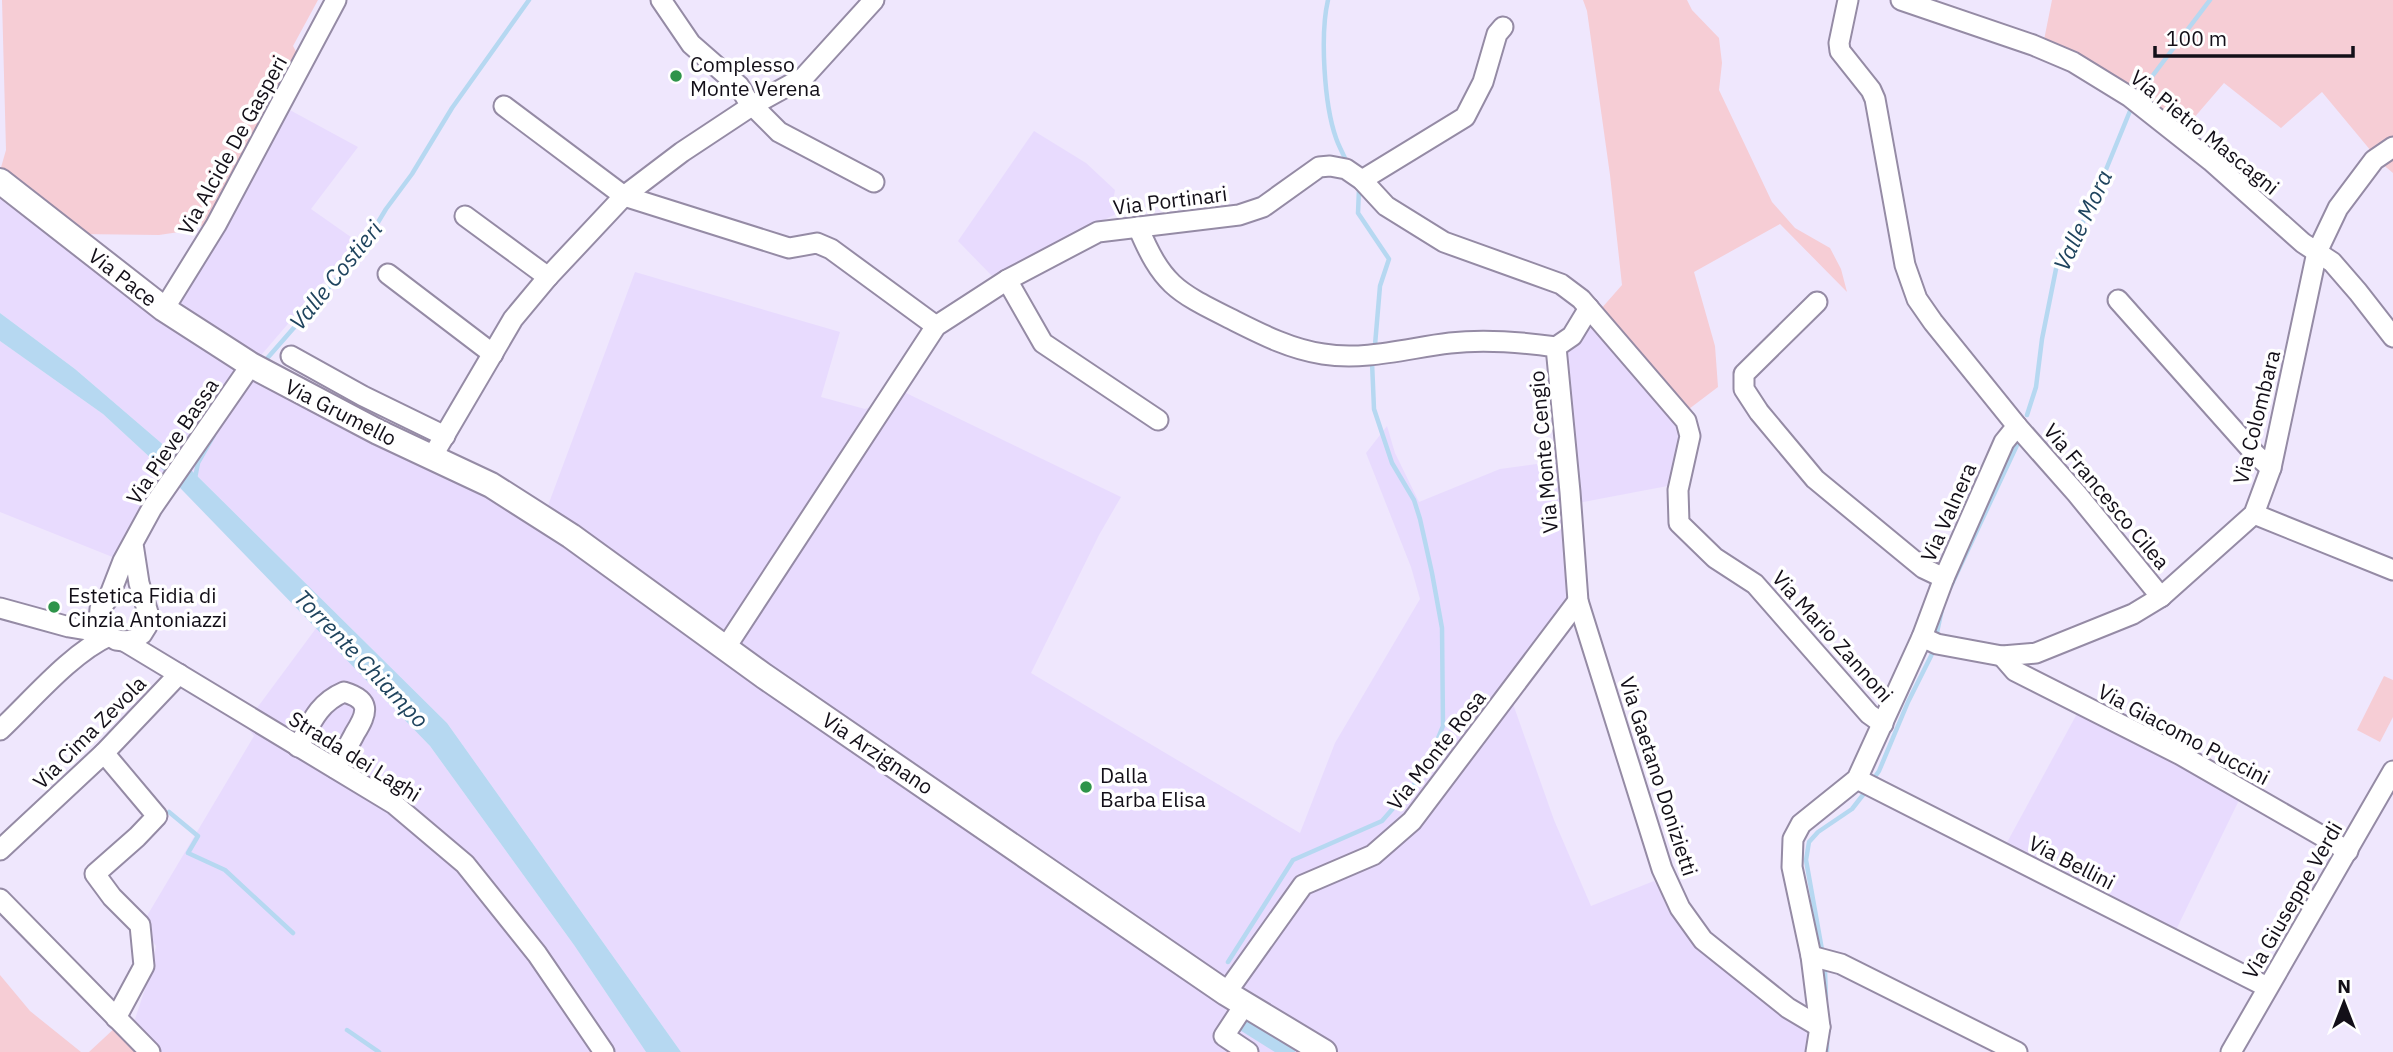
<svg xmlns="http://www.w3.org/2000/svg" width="2393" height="1052" font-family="'IBM Plex Sans',sans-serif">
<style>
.built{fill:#e8dbfe}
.green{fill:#f6cdd5}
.water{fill:#b6d8f1}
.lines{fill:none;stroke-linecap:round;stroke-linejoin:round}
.stream{stroke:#b6d8f1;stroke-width:4.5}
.canal{stroke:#b6d8f1;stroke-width:14}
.minor-casing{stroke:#958ba5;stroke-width:23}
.major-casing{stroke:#958ba5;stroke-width:28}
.minor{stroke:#fff;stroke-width:19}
.major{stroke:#fff;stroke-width:24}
.poi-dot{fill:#2e944a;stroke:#fff;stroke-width:2.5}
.labels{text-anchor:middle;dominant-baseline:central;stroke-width:7;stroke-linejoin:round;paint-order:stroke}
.poi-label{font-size:21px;fill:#130f18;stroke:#fff;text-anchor:start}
.street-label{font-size:21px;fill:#130f18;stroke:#fff}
.water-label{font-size:23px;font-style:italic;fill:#1f445e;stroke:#fff}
</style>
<rect width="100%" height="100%" fill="#efe7fd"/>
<g class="built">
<path d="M 275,102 L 358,147 L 311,209 L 358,242 L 251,367 L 543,519 L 635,272 L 840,332 L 821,397 L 865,409 L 904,392 L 1121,497 L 1099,535 L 1031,673 L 1300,833 L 1335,743 L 1420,599 L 1411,567 L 1366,453 L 1387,426 L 1395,453 L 1419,502 L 1500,469 L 1572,459 L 1562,356 L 1600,310 L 1685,412 L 1678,484 L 1578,503 L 1581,608 L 1512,701 L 1554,820 L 1591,906 L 1654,881 L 1669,903 L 1766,998 L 1811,1037 L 1812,1052 L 681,1052 L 447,723 L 181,460 L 75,369 L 0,313 L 0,174 L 169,300 Z"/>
<path d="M 1034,131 L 1086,163 L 1115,190 L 1112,207 L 1116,214 L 992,276 L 958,241 Z"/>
<path d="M 0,341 L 103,414 L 170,476 L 115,558 L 0,512 Z"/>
<path d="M 317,627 L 430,746 L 574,945 L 646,1052 L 140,1052 L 128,1040 L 151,971 L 156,946 L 141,926 L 254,736 L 245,724 Z"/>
<path d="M 2079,710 L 2242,794 L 2174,934 L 2004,848 Z"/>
</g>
<g class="green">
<path d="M 2,0 L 318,0 L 293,46 L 298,55 L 222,219 L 186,231 L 159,235 L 78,234 L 0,171 L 6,150 Z"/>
<path d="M 1583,0 L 1687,0 L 1692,10 L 1719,38 L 1722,63 L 1719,90 L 1772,202 L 1795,228 L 1830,248 L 1841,269 L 1847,292 L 1780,224 L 1694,272 L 1715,346 L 1718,387 L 1685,412 L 1600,310 L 1622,285 L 1610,175 L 1587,11 Z"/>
<path d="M 2052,0 L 2393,0 L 2393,173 L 2381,163 L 2322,92 L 2281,128 L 2224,83 L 2174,141 L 2044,40 Z"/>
<path d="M 2384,676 L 2393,680 L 2393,717 L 2380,742 L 2357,730 Z"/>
<path d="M 0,975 L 30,1011 L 81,1052 L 0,1052 Z"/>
<path d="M 117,1026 L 140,1052 L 89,1052 Z"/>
</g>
<path class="water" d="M 0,313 L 75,369 L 181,460 L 447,723 L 681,1052 L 646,1052 L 574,945 L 430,746 L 155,462 L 103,414 L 0,341 Z"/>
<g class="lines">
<g class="stream">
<path d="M 1328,0 C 1320,34 1324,104 1336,138 C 1339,147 1344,155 1347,163"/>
<path d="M 2141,91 L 2210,0"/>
<path d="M 1359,189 L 1358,213 L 1389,259 L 1380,286 L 1375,345"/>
<path d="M 264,362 L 360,252 L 386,209 L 412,174 L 452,108 L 529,0"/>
<path d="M 2027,415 L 2036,387 L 2042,339 L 2058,259 L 2087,216 L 2130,111"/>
<path d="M 195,478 L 198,463 L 214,435"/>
<path d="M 1950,588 L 2018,443"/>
<path d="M 1936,637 L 1942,609"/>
<path d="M 1872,781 L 1879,771 L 1908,702 L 1933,652"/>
<path d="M 169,812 L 198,836 L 188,853 L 225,870 L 293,933"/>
<path d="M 1822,950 L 1806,860 L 1809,842 L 1818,832 L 1852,809 L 1866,791"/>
<path d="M 1228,962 L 1293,860 L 1382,821 L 1417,781 L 1429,760 L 1443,726 L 1442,628 L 1432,573 L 1420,519 L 1414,500 L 1392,463 L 1374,409 L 1372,362"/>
<path d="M 1825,970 L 1826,1000"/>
<path d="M 347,1030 L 379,1052"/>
<path d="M 1827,1040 L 1827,1052"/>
</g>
<path class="canal" d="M 1245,1025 L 1288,1052"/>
<defs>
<g id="minor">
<path d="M 661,0 L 691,44 L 739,86 L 748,101 L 779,132 L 874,182"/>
<path d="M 1901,0 L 2033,45 L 2073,62 L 2130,97 L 2211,161 L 2303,243 L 2332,262 L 2358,292 L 2393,337"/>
<path d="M 504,106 L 624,196 L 789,248 L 817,243 L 831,249 L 936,326"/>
<path d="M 1362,180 L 1465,117 L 1483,82 L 1497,34 L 1503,27"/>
<path d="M 465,216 L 548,277"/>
<path d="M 1138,227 C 1162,284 1175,291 1229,318 C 1259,333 1289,349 1323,354 C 1365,361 1408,348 1450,343 C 1485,339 1521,342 1556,347 L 1570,492 L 1578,601 L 1662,869 L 1680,908 L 1703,940 L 1788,1008 L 1820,1027"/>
<path d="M 388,274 L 493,354"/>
<path d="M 1007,280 L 1043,343 L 1158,420"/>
<path d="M 2118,300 L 2256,455 L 2271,468"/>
<path d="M 1817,302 L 1744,374 L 1744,389 L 1759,412 L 1815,479 L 1923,568 L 1944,578"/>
<path d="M 164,309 L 216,225 L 336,0"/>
<path d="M 1556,347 L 1572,336 L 1589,308"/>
<path d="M 291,356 L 363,396 L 445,436"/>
<path d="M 2017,426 L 2077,494 L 2161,597"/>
<path d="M 432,457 L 513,319 L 548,277 L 624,196 L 682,152 L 753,105 L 804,77 L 874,0"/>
<path d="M 2254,514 L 2393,570"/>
<path d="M 133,544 L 139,583 L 149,616 L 147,626 L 142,634 L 134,640 L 124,641 L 116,640 L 105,633 L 99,621 L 100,609 L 109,597 L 123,561 L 152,508 L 251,365"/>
<path d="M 0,608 L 69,627 L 105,633"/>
<path d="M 1922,637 L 1937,644 L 2002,656 L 2036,653 L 2133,614 L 2161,597 L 2254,514 L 2271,468 L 2317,252 L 2338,208 L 2374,160 L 2393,147"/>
<path d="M 124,641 L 394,804 L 465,864 L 537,954 L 604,1052"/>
<path d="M 726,647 L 936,326 L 1007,280 L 1098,232 L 1239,215 L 1263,207 L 1319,167 L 1330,166 L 1346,169 L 1362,180 L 1386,206 L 1444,242 L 1561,284 L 1581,299 L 1686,421 L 1690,436 L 1678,490 L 1679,523 L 1715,558 L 1755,584 L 1869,714 L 1883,724"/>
<path d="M 2002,656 L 2015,671 L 2181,755 L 2348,851"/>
<path d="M 0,730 C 31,701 71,653 109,636"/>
<path d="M 298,747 C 311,723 318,703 344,692 C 371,700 368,712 355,733 C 349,745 342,756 335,768"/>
<path d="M 104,753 L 157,816 L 137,837 L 95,874 L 112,897 L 140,925 L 144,966 L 116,1018"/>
<path d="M 1857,779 L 2267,987"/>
<path d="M 0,850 L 104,753 L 179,674"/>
<path d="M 0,899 L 150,1052"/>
<path d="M 1811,956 L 1841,964 L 2017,1052"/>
<path d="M 1226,993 L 1303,885 L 1373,855 L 1412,821 L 1578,601"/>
<path d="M 1245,1004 L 1224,1036 L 1248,1052"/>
<path d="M 1816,1052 L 1820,1027 L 1811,956 L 1792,867 L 1793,839 L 1801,824 L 1857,779 L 1922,637 L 1944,578 L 2004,442 L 2017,426 L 1933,322 L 1917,299 L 1905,265 L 1875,99 L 1871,90 L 1840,51 L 1839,43 L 1848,0"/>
<path d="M 2231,1052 L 2393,771"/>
</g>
<path id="major" d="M 0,181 L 164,309 L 251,365 L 378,432 L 491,485 L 571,536 L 764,676 L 1226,993 L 1324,1052"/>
</defs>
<use href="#minor" class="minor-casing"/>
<use href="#major" class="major-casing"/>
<use href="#minor" class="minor"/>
<use href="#major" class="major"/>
</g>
<g class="poi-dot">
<circle cx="676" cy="76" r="7"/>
<circle cx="54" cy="607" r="7"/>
<circle cx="1086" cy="787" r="7"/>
</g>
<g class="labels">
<g class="poi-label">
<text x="690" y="64">Complesso<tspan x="690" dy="24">Monte Verena</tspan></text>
<text x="68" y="595">Estetica Fidia di<tspan x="68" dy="24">Cinzia Antoniazzi</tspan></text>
<text x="1100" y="775">Dalla<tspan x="1100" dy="24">Barba Elisa</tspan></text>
</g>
<g class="street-label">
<text transform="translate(2205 132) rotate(39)">Via Pietro Mascagni</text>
<text transform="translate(232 145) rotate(-61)">Via Alcide De Gasperi</text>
<text transform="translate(1170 200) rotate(-7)">Via Portinari</text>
<text transform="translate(123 277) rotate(38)">Via Pace</text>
<text transform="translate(341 412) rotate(27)">Via Grumello</text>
<text transform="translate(2256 417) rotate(-76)">Via Colombara</text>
<text transform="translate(172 441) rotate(-56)">Via Pieve Bassa</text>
<text transform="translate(1543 452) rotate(-95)">Via Monte Cengio</text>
<text transform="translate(2107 496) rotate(50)">Via Francesco Cilea</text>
<text transform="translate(1948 512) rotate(-66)">Via Valnera</text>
<text transform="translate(1833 636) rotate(48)">Via Mario Zannoni</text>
<text transform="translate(89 732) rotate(-45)">Via Cima Zevola</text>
<text transform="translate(2184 734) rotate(28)">Via Giacomo Puccini</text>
<text transform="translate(1436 750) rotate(-52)">Via Monte Rosa</text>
<text transform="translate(878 753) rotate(34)">Via Arzignano</text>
<text transform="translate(355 756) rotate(32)">Strada dei Laghi</text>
<text transform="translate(1659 776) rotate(72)">Via Gaetano Donizietti</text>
<text transform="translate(2072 862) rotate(27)">Via Bellini</text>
<text transform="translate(2292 900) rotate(-60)">Via Giuseppe Verdi</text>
</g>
<g class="water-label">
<text transform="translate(2082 220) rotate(-65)">Valle Mora</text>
<text transform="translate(335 275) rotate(-51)">Valle Costieri</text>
<text transform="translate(362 658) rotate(46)">Torrente Chiampo</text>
</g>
</g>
<g transform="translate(2344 1003)" stroke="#ffffff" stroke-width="5" paint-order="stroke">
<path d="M0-5L12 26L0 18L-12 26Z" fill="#130f18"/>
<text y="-10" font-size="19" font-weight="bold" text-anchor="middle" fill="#130f18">N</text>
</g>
<path d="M2155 46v10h198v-10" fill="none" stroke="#130f18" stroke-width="3.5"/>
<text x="2166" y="46" font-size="21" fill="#130f18" stroke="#ffffff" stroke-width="5" paint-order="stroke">100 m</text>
</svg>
